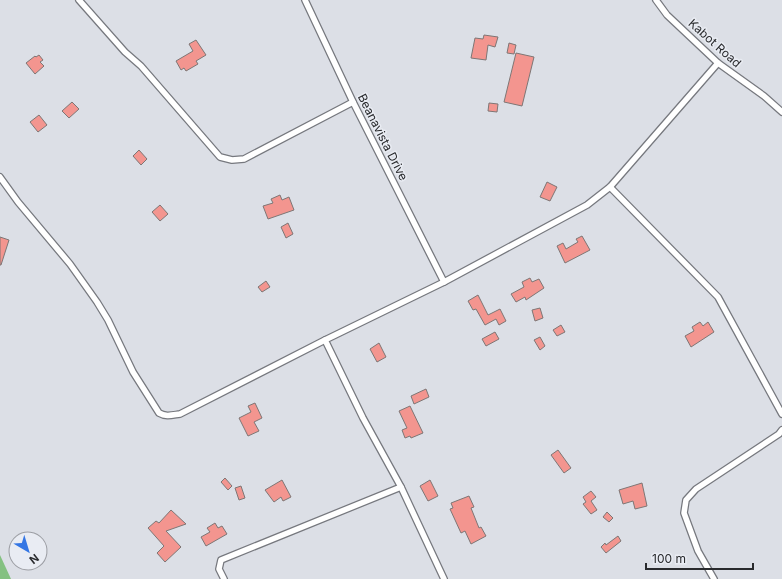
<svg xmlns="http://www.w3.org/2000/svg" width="782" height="579" font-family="Inter,sans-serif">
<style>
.green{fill:#84c181}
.building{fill:#f3958f;stroke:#7e7675}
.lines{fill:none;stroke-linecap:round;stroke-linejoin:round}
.minor-casing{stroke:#76787e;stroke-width:8}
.minor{stroke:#fff;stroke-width:5.5}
.labels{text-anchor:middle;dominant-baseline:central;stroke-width:3;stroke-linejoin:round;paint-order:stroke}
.street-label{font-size:12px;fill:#292a2d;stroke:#e9ecf3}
</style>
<rect width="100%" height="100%" fill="#dcdfe6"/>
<path class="green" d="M 0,555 L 11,579 L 0,579 Z"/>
<g class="building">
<path d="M 484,35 L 498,37 L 495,47 L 488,45 L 486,60 L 471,58 L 475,38 L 483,39 Z"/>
<path d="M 196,40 L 206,55 L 196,61 L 198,64 L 186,71 L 184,68 L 181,70 L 176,61 L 193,51 L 189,44 Z"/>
<path d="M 509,43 L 516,45 L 514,54 L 507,53 Z"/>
<path d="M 516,53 L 534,57 L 522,106 L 504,102 Z"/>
<path d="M 39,55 L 43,60 L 40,62 L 44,66 L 35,74 L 26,63 L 35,56 L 36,57 Z"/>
<path d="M 72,102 L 79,109 L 69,118 L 62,111 Z"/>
<path d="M 489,103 L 498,104 L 497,112 L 488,111 Z"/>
<path d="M 39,115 L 47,125 L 38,132 L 30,122 Z"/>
<path d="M 139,150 L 147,159 L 141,165 L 133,156 Z"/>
<path d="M 547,182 L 557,187 L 550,201 L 540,197 Z"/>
<path d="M 280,195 L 282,200 L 289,197 L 294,210 L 268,219 L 263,206 L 273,203 L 271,199 Z"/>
<path d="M 160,205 L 168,214 L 160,221 L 152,212 Z"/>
<path d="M 288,223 L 293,234 L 286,238 L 281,227 Z"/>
<path d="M 582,236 L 590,250 L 565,263 L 557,246 L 563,243 L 566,249 L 578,242 L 576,239 Z"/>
<path d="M 0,237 L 9,240 L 1,265 L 0,265 Z"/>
<path d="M 530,278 L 532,282 L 539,279 L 544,288 L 526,300 L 525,297 L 516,302 L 511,294 L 524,287 L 522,282 Z"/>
<path d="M 266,281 L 270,287 L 262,292 L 258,287 Z"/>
<path d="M 478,295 L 488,315 L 500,309 L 506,321 L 499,325 L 496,319 L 485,325 L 476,309 L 473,310 L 468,301 Z"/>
<path d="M 540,308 L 543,318 L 535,321 L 532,310 Z"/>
<path d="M 700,322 L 703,326 L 708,322 L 714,332 L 691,347 L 685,336 L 694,331 L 692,327 Z"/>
<path d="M 561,325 L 565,332 L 557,336 L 553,330 Z"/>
<path d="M 495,332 L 499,339 L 486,346 L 482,339 Z"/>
<path d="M 540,337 L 545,346 L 540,350 L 534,340 Z"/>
<path d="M 379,343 L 386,357 L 377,362 L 370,349 Z"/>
<path d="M 426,389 L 429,397 L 414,404 L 411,396 Z"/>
<path d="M 255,403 L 262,418 L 254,422 L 259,431 L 248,436 L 239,418 L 251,412 L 248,406 Z"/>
<path d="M 410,406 L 423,433 L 411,438 L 410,436 L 405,438 L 402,430 L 407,428 L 399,411 Z"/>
<path d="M 558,450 L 571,468 L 564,473 L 551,455 Z"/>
<path d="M 225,478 L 232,486 L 228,490 L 221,482 Z"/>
<path d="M 282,480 L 291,497 L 283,501 L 281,497 L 274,502 L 265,490 Z"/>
<path d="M 430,480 L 438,496 L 428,501 L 420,486 Z"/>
<path d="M 642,483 L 647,506 L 635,509 L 633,501 L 623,504 L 619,490 Z"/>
<path d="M 241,486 L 245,498 L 239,500 L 235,488 Z"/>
<path d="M 591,491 L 596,497 L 591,501 L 597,510 L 591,514 L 583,504 L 586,502 L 583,497 Z"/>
<path d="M 469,496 L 474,507 L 471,508 L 479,528 L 481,527 L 486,536 L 471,544 L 465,531 L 461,533 L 450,509 L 453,508 L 451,503 Z"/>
<path d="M 171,510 L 186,524 L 166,531 L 181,547 L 165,562 L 157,553 L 164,546 L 148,528 L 156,521 L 159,523 Z"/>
<path d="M 607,512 L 613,518 L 609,522 L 603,517 Z"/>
<path d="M 215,523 L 218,528 L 222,526 L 227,534 L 206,546 L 201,537 L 210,532 L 207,528 Z"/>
<path d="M 618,536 L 621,541 L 606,553 L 601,547 L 605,543 L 606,545 Z"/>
</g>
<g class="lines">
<defs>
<g id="minor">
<path d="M 79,0 L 125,52 L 141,66 L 220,157 L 232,160 L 244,159 L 353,102"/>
<path d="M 305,0 L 353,102 L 444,282"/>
<path d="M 656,0 L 667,15 L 718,63 L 764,96 L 782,112"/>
<path d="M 0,177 L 18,202 L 70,264 L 97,302 L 108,320 L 133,372 L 159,413 C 166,417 172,415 180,414 L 325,340"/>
<path d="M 610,187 L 718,297 L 782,414"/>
<path d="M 224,579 L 219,569 L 221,560 L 401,487"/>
<path d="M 444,579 L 401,487 L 363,418 L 325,340 L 444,282 L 587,205 L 610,187 L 718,63"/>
<path d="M 714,579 L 698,551 L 684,513 L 686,500 L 696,489 L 779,434 L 782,430"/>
</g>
</defs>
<use href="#minor" class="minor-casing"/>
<use href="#minor" class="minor"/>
</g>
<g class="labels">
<g class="street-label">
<text transform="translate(715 43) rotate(42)">Kabot Road</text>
<text transform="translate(383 137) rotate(63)">Beanavista Drive</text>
</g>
</g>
<g transform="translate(28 551) rotate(142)"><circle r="19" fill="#e9ecf3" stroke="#9c9ea4"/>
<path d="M0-3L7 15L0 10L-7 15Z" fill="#3476e4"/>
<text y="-6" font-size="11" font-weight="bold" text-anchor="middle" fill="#292a2d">N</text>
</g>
<path d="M646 563v6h107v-6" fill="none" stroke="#292a2d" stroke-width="2"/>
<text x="652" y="563" font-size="12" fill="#292a2d" stroke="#e9ecf3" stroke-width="3" paint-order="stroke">100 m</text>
</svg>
